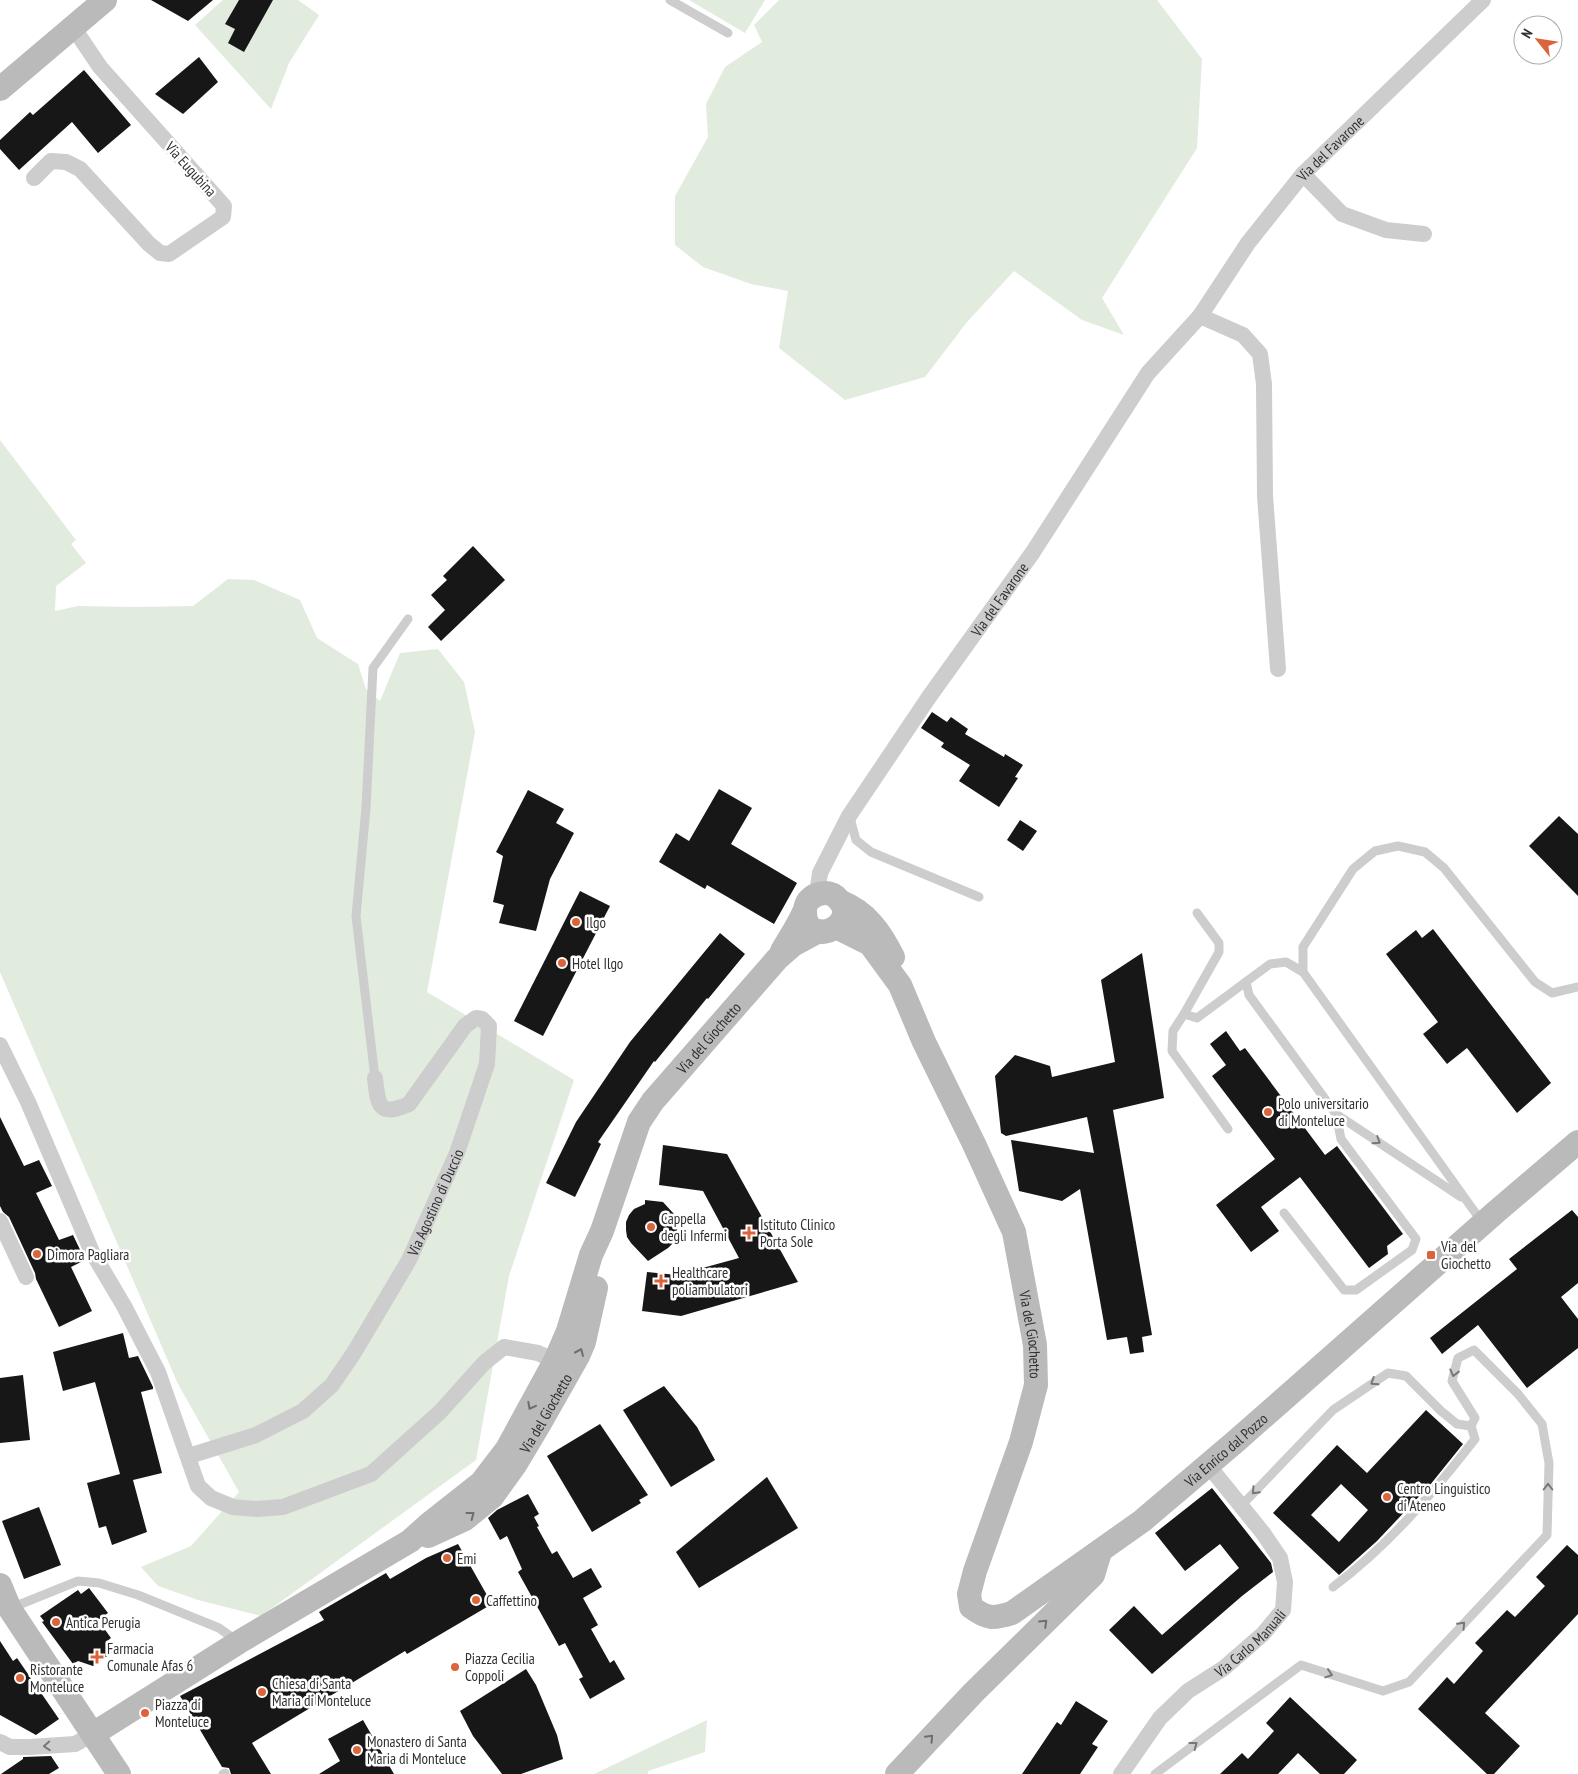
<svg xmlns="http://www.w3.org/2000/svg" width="1578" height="1774" font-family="'PT Sans Narrow',sans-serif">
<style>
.green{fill:#e1ecdf}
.building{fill:#171717;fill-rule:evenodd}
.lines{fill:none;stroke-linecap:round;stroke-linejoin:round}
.lane{stroke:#cdcdcd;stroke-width:9}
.street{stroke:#cdcdcd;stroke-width:16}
.secondary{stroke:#bababa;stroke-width:24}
.oneway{stroke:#777}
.oneway2{stroke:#6e6e6e}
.poi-dot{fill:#dc643d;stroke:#fff;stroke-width:2}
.labels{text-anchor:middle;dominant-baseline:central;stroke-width:5;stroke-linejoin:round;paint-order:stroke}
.street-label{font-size:15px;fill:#303030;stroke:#fff}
.poi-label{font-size:15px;fill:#303030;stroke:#fff;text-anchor:start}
</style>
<rect width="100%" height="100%" fill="#fff"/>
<g class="green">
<path d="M 223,0 L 298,0 L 319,15 L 289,63 L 271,109 L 195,25 Z"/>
<path d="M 689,0 L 765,0 L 745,33 Z"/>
<path d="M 779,0 L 1157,0 L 1202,59 L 1197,148 L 1102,298 L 1124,335 L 1082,320 L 1014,271 L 967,322 L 925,377 L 845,400 L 779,348 L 788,291 L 751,284 L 703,267 L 675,245 L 675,196 L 708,137 L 706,104 L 725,67 L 762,42 L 754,25 Z"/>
<path d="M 0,440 L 76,540 L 71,544 L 86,563 L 56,586 L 55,611 L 78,606 L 136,607 L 193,606 L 228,579 L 254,580 L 300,600 L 317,638 L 358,664 L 366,689 L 380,701 L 400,653 L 438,649 L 464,682 L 475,732 L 427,992 L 574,1080 L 509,1276 L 476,1460 L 261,1616 L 198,1600 L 158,1586 L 141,1567 L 191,1546 L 239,1492 L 178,1384 L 0,972 Z"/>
<path d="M 707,1720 L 705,1752 L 648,1771 L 648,1774 L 594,1774 Z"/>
</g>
<g class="building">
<path d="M 151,0 L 213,0 L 188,21 Z"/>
<path d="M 239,0 L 273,0 L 244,52 L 228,43 L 235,29 L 225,24 Z"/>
<path d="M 199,57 L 218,82 L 183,114 L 155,94 Z"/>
<path d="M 84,70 L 131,125 L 98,153 L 72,122 L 19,170 L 0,149 L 0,140 L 30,112 L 33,115 Z"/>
<path d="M 473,546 L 505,580 L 441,641 L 428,627 L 445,610 L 431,595 L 447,580 L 443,576 Z"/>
<path d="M 932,712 L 947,722 L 951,717 L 968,729 L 965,734 L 1004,757 L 1005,754 L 1023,765 L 1015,777 L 1018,778 L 999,807 L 959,781 L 970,765 L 941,747 L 944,743 L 921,728 Z"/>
<path d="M 719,789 L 752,808 L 731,844 L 797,883 L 774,924 L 707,885 L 705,889 L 659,862 L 676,833 L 689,841 Z"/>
<path d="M 528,790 L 564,809 L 556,823 L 574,833 L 550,879 L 536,931 L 499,923 L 504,905 L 493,902 L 503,856 L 496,852 Z"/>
<path d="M 1559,816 L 1578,834 L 1578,896 L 1529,846 Z"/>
<path d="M 1020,820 L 1037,831 L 1023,851 L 1007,840 Z"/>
<path d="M 580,891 L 610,906 L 543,1036 L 514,1021 Z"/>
<path d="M 1433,929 L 1551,1083 L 1517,1113 L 1467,1048 L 1447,1064 L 1423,1034 L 1438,1022 L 1386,954 L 1416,930 L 1422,938 Z"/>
<path d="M 720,933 L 745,954 L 708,999 L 707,998 L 655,1062 L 654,1061 L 598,1142 L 601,1144 L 575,1197 L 546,1183 L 576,1122 L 630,1042 Z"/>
<path d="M 1142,953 L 1164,1098 L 1113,1110 L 1152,1335 L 1142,1337 L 1144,1352 L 1130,1354 L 1127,1337 L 1107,1340 L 1080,1189 L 1062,1201 L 1019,1191 L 1011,1140 L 1094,1153 L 1087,1117 L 1006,1136 L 1001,1133 L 995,1076 L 1015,1055 L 1050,1066 L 1052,1077 L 1115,1062 L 1101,980 Z"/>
<path d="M 1226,1031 L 1240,1051 L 1245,1048 L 1325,1155 L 1337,1146 L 1403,1234 L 1387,1246 L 1388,1254 L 1369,1268 L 1300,1177 L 1261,1207 L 1279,1231 L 1251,1252 L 1216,1205 L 1275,1159 L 1212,1076 L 1226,1065 L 1210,1044 Z"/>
<path d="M 0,1117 L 24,1166 L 39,1160 L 52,1186 L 36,1193 L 59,1240 L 73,1235 L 85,1260 L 71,1267 L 92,1311 L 59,1327 L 36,1279 L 35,1273 L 9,1217 L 3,1212 L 0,1206 Z"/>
<path d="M 663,1145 L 727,1154 L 798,1282 L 681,1316 L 642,1311 L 647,1272 L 677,1275 L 739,1258 L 703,1191 L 659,1185 Z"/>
<path d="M 645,1200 L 663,1202 L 674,1214 L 677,1224 L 677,1234 L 674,1242 L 668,1248 L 648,1261 L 631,1243 L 627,1237 L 626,1230 L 626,1222 L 629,1215 L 634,1209 L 645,1204 Z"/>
<path d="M 1572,1210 L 1578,1217 L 1578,1283 L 1561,1297 L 1578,1319 L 1578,1348 L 1527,1388 L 1478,1325 L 1442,1354 L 1430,1338 L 1517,1269 L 1509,1259 Z"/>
<path d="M 123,1333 L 129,1358 L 138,1356 L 153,1387 L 153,1389 L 141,1392 L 162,1473 L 133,1480 L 147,1532 L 112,1545 L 106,1526 L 99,1528 L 87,1483 L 120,1474 L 95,1382 L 63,1391 L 53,1352 Z"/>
<path d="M 23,1375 L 30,1440 L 0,1443 L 0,1378 Z"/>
<path d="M 664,1386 L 697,1427 L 715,1460 L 671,1487 L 623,1410 Z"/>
<path d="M 1426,1410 L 1463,1444 L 1430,1485 L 1377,1541 L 1339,1575 L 1273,1513 L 1337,1445 L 1367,1473 ZM 1341,1484 L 1368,1510 L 1339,1542 L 1311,1515 Z"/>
<path d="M 600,1424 L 648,1495 L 639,1500 L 641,1503 L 592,1532 L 547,1456 Z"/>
<path d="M 767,1477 L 798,1528 L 699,1588 L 676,1552 Z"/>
<path d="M 1212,1488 L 1271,1563 L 1273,1572 L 1242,1596 L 1152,1674 L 1109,1630 L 1134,1606 L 1162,1635 L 1239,1568 L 1220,1544 L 1185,1571 L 1155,1533 Z"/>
<path d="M 528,1494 L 539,1514 L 534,1517 L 539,1526 L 537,1527 L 552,1554 L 557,1551 L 573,1578 L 591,1568 L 602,1587 L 583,1598 L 598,1625 L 591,1629 L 610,1663 L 614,1660 L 625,1679 L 590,1699 L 579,1679 L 583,1677 L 565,1643 L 559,1646 L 518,1572 L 522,1569 L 507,1536 L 500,1540 L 488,1518 L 497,1510 Z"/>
<path d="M 39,1507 L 61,1565 L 24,1579 L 2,1521 Z"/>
<path d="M 458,1544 L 492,1604 L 407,1654 L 405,1651 L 252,1743 L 271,1774 L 231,1774 L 229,1768 L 222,1767 L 180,1696 L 324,1620 L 319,1612 L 386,1573 L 390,1579 L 426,1558 Z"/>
<path d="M 1567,1545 L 1578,1555 L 1578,1614 L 1485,1713 L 1520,1746 L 1494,1774 L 1487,1774 L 1418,1709 L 1447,1677 L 1454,1684 L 1483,1651 L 1475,1643 L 1507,1610 L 1515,1617 L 1545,1586 L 1536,1577 Z"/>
<path d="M 89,1588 L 108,1613 L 98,1620 L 111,1638 L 106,1642 L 113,1652 L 93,1666 L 78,1661 L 73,1664 L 42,1622 L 44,1621 L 40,1616 L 78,1590 L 81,1594 Z"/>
<path d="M 0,1641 L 13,1661 L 17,1658 L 59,1719 L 36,1735 L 0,1715 Z"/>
<path d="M 526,1669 L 536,1685 L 557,1735 L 563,1759 L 521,1774 L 502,1774 L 473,1736 L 460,1711 Z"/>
<path d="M 1290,1697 L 1357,1760 L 1344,1774 L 1320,1774 L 1298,1753 L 1278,1774 L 1220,1774 L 1242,1753 L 1248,1759 L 1274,1731 L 1266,1723 Z"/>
<path d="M 1076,1701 L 1108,1721 L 1092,1744 L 1098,1747 L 1080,1774 L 1022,1774 L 1057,1722 L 1061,1725 Z"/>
<path d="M 363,1720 L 394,1774 L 319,1774 L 340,1761 L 328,1739 Z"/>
<path d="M 51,1756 L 59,1768 L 49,1774 L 1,1774 L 23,1759 L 23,1757 Z"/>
</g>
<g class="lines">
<g class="lane">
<path d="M 670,0 L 728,33"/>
<path d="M 850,818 L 856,840 L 871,852 L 979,897"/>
<path d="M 1197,913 L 1219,943 L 1219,952 L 1184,1014 L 1197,1018 L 1270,964 L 1286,962 L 1303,972"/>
<path d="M 1246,982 L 1249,995 L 1336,1114 L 1341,1139 L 1416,1239 L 1412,1250 L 1356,1290 L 1344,1290 L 1284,1213"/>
<path d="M 1184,1014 L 1173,1031 L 1172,1051 L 1228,1129"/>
<path d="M 375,1078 L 356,916 L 366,808 L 373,668 L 408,619"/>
<path d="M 1336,1114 L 1461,1197"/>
<path d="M 1482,1222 L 1303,972 L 1303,947 L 1353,869 L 1375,851 L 1398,846 L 1425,852 L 1444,868 L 1535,982 L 1552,993 L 1578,987"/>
<path d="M 1333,1587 C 1388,1546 1433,1493 1475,1439 L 1471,1426"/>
<path d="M 11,1608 L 78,1581 L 99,1583 L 138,1595 L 219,1628 L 237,1641"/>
<path d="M 223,1774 L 225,1773"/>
<path d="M 1155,1774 L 1301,1665 L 1383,1691 L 1409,1682 L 1547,1535 L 1549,1463 L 1542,1424 L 1518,1394 L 1474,1350 L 1458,1358 L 1452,1381 L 1475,1418 L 1471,1426 L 1457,1424 L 1441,1411 L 1406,1376 L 1388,1373 L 1333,1410 L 1241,1506"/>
</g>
<g class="street">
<path d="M 1303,174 L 1342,214 L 1386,230 L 1424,234"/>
<path d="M 34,178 L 51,161 L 66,162 L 80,169 L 149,244 L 160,253 L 169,254 L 223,217 L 224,206 L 100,67 L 73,27"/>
<path d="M 1200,316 L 1243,335 L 1260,354 L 1264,384 L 1265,496 L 1278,669"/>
<path id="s1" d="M 817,894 L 820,873 L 849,816 L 929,697 L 1033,552 L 1148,373 L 1200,316 L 1248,243 L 1303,174 L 1483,0"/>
<path d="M 0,1045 L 28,1102 L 92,1252 L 124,1306 L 158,1372 L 198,1486 L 211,1498 L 233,1507 L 257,1509 L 283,1507 L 371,1474 L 440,1412 L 484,1363 L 504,1347 L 538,1353 L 555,1361"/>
<path d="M 0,1221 L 26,1277"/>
<path id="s2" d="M 189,1456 L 256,1435 L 303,1411 L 332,1385 L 355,1351 L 409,1260 L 457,1153 L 487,1064 L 489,1026 L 482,1019 L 476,1018 L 465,1026 L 409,1104 C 378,1118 378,1104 375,1078"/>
<path d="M 0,1742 L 10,1747 L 30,1747 L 75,1744 L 93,1734"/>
<path id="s3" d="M 1121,1774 L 1160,1718 L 1188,1691 L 1224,1668 L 1248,1647 L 1263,1634 L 1283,1610 L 1285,1582 L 1280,1558 L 1263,1533 L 1208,1465"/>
</g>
<g class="secondary">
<path d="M 0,89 L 105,0"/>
<path d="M 841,902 C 867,912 881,933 893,957"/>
<path id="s4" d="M 836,927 L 870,944 L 900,985 L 924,1042 L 974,1144 L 1014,1232 L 1035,1345 L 1036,1385 L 1021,1442 L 975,1571 L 969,1594 L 971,1607 C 987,1619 993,1619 1012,1613 L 1142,1521 L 1235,1442 L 1497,1211 L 1578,1142"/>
<path d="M 782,951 C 789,939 797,927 803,914 C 806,909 805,904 809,900 C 812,897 815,895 819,894 C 825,892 832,893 837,898 C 864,923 806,952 805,912"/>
<path id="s5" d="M 428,1536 L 465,1519 L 492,1497 L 515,1465 L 540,1423 L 578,1356 L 584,1342 L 596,1288"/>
<path d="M 0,1585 L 10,1609 L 119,1774"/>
<path id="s6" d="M 93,1734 L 239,1642 L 410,1541 L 429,1524 L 481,1483 L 507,1449 L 555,1361 L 568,1331 L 591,1255 L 602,1231 L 639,1122 L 653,1101 L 777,959 L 793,945 L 819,931"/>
<path d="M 897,1774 L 973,1693 L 1093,1575 L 1100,1552"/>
</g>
</g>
<defs><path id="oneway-chevron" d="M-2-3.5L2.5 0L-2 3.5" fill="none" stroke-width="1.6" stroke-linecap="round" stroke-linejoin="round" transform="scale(1.25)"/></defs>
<g class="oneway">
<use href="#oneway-chevron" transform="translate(1377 1141) rotate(33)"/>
<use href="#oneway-chevron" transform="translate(1454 1373) rotate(104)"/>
<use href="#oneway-chevron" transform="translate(1374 1382) rotate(147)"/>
<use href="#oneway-chevron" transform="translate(1548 1487) rotate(-90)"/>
<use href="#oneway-chevron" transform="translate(1255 1491) rotate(133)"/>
<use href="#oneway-chevron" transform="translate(1462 1625) rotate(-47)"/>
<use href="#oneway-chevron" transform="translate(1329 1674) rotate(18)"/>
<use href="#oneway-chevron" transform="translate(1194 1745) rotate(-37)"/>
<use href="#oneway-chevron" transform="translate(47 1746) rotate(176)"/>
</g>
<g class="oneway2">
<use href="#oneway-chevron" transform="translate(580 1352) rotate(-66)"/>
<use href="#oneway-chevron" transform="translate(531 1406) rotate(118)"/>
<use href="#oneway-chevron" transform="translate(471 1515) rotate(-37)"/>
<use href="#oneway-chevron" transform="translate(1044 1623) rotate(-44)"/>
<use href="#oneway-chevron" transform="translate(930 1738) rotate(-47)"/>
</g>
<g class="poi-dot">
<circle cx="576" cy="922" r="5"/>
<circle cx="562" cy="963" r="5"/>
<circle cx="1268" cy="1112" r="5"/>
<circle cx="651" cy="1227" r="5"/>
<path d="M746.5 1225.5h5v5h5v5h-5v5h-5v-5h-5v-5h5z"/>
<circle cx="37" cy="1254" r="5"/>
<rect x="1426" y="1250" width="10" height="10" rx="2.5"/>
<path d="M658.5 1273.5h5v5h5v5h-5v5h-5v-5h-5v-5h5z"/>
<circle cx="1387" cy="1497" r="5"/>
<circle cx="447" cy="1558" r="5"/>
<circle cx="476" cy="1600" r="5"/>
<circle cx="56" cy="1622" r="5"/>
<path d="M94.5 1649.5h5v5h5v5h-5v5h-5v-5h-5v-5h5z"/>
<circle cx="455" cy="1667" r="5"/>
<circle cx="20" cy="1678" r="5"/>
<circle cx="262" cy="1692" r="5"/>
<circle cx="145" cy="1713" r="5"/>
<circle cx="357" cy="1750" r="5"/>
</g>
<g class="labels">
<g class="street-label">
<text stroke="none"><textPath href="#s1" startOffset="910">Via del Favarone</textPath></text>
<text transform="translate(191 169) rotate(48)">Via Eugubina</text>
<text stroke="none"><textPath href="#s1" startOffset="349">Via del Favarone</textPath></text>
<text stroke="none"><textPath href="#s6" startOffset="969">Via del Giochetto</textPath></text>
<text stroke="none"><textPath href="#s2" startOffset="372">Via Agostino di Duccio</textPath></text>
<text stroke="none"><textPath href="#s4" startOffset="465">Via del Giochetto</textPath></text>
<text stroke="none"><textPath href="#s5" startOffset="175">Via del Giochetto</textPath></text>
<text stroke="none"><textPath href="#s4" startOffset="1062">Via Enrico dal Pozzo</textPath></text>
<text stroke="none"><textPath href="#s3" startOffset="186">Via Carlo Manuali</textPath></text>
</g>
<g class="poi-label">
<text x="586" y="922">Ilgo</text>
<text x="572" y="963">Hotel Ilgo</text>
<text x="1278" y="1103">Polo universitario<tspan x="1278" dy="17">di Monteluce</tspan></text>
<text x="661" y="1218">Cappella<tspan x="661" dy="17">degli Infermi</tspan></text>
<text x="760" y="1224">Istituto Clinico<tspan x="760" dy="17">Porta Sole</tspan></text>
<text x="1441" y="1246">Via del<tspan x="1441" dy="17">Giochetto</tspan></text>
<text x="47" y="1254">Dimora Pagliara</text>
<text x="672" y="1272">Healthcare<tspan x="672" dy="17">poliambulatori</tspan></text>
<text x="1397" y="1488">Centro Linguistico<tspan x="1397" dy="17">di Ateneo</tspan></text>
<text x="457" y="1558">Emi</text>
<text x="486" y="1600">Caffettino</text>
<text x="66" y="1622">Antica Perugia</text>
<text x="107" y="1648">Farmacia<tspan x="107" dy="17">Comunale Afas 6</tspan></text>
<text x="465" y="1658">Piazza Cecilia<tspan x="465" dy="17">Coppoli</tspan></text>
<text x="30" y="1669">Ristorante<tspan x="30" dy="17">Monteluce</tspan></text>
<text x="272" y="1683">Chiesa di Santa<tspan x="272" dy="17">Maria di Monteluce</tspan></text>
<text x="155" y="1704">Piazza di<tspan x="155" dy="17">Monteluce</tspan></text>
<text x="367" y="1741">Monastero di Santa<tspan x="367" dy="17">Maria di Monteluce</tspan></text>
</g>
</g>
<g transform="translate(1538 40) rotate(300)"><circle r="24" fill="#ffffff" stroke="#acacac"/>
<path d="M0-4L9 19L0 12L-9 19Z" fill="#dc643d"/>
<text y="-8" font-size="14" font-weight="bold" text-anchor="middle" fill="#303030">N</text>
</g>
</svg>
